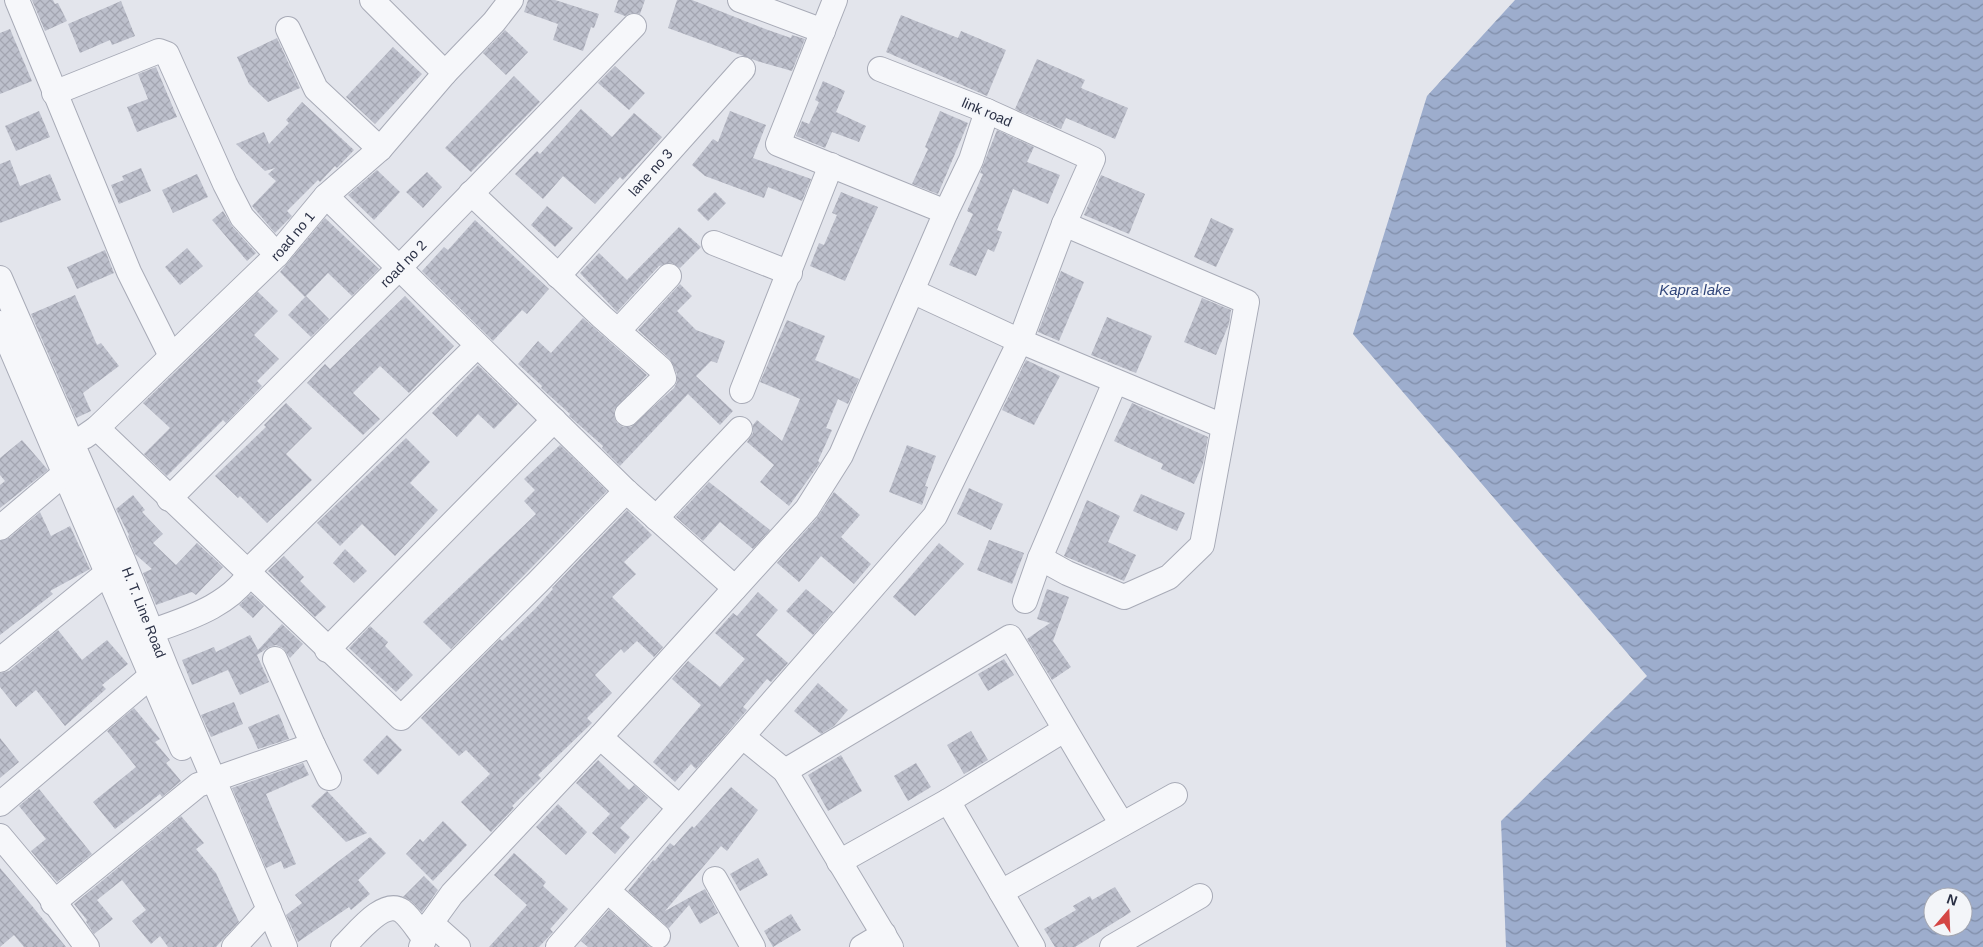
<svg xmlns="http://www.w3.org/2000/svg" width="1983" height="947" font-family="Arial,sans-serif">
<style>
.water{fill:url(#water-waves);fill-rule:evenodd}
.building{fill:url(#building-cross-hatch)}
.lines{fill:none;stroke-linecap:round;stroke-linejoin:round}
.minor-casing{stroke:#a8abb7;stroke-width:26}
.minor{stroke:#f6f7fa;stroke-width:24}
.labels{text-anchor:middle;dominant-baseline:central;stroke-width:4.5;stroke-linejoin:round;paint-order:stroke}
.street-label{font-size:14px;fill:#2a3045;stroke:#f3f5f9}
.water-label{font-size:15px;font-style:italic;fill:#32477b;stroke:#f3f5f9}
</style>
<defs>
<pattern id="water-waves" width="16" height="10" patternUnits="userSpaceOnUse" patternTransform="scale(1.25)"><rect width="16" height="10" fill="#9dadcd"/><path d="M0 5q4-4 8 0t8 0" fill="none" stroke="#808da8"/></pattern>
<pattern id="building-cross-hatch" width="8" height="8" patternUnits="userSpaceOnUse" patternTransform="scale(1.25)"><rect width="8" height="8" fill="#bdc0cc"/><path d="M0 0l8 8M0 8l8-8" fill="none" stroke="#a3a5b1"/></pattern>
</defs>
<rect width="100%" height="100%" fill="#e3e5ec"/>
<path class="water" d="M 1515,0 L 1983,0 L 1983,947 L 1506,947 L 1501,821 L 1647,676 L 1353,334 L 1427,96 ZM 1933,897 L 1963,897 L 1963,927 L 1933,927 Z"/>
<g class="building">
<path d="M 32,0 L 53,0 L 55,4 L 58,3 L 67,21 L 45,31 Z"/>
<path d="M 528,0 L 555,0 L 599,14 L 594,28 L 591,27 L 583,51 L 553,40 L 558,24 L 524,12 Z"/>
<path d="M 618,0 L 645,0 L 640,14 L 631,13 L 625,16 L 614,12 Z"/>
<path d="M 677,0 L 692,0 L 768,30 L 791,38 L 792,35 L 805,39 L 792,71 L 757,61 L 668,28 Z"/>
<path d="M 121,1 L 135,36 L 112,45 L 110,40 L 80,53 L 68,24 Z"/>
<path d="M 901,15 L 958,38 L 961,31 L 1006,50 L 987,96 L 886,52 Z"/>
<path d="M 10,29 L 32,81 L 0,94 L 0,33 Z"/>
<path d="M 505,30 L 528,52 L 506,75 L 483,53 Z"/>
<path d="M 277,38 L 300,88 L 268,102 L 249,84 L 237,57 Z"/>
<path d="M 393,47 L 422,74 L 375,124 L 346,97 Z"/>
<path d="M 1037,59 L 1085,80 L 1081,88 L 1128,108 L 1115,139 L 1066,118 L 1061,129 L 1015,109 Z"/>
<path d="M 615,66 L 645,93 L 629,110 L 598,83 Z"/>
<path d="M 156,67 L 177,117 L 137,132 L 127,107 L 148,99 L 138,74 Z"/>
<path d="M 514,76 L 540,102 L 471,172 L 445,148 Z"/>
<path d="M 823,81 L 845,91 L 836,112 L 866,126 L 859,142 L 832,132 L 825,148 L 796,136 L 802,121 L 809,124 L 819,102 L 815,100 Z"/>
<path d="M 302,102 L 354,150 L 337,168 L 335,166 L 320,182 L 318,180 L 287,211 L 292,216 L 275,233 L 252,206 L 276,181 L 268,174 L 275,168 L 265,171 L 236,144 L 264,132 L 269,144 L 289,123 L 286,120 Z"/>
<path d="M 581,109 L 612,137 L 634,113 L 662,137 L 623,180 L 620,177 L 595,204 L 563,176 L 543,199 L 515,174 L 537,151 L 540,154 Z"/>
<path d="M 39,111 L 50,137 L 16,151 L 5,126 Z"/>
<path d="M 730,111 L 766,125 L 753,158 L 811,179 L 802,201 L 768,187 L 764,198 L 705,176 L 692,165 L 713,139 L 718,142 Z"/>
<path d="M 940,111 L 968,123 L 938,194 L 912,184 L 928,149 L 925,147 Z"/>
<path d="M 997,130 L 1034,147 L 1027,162 L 1060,175 L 1048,204 L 1013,189 L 997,230 L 1002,232 L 994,252 L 988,249 L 976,276 L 949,265 L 973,214 L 967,211 L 983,174 L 980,173 Z"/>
<path d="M 10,160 L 20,186 L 50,174 L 61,200 L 0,223 L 0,164 Z"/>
<path d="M 141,168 L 151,191 L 119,204 L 111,185 L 124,180 L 122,176 Z"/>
<path d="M 377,170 L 400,192 L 374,220 L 348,195 Z"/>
<path d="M 427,172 L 442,187 L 423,208 L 406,192 Z"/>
<path d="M 197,174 L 208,197 L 173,213 L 162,190 Z"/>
<path d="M 1101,175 L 1145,194 L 1129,234 L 1084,215 Z"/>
<path d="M 715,192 L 726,203 L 708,221 L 697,210 Z"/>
<path d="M 841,192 L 878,207 L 845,281 L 810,266 L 819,243 L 824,245 L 837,215 L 832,213 Z"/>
<path d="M 547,206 L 573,228 L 555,247 L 531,225 Z"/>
<path d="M 223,211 L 232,226 L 256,253 L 247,261 L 212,220 Z"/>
<path d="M 325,218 L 379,269 L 352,296 L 328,273 L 305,297 L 280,272 Z"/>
<path d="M 1211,218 L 1234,229 L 1216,267 L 1194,257 Z"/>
<path d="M 475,220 L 549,289 L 527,314 L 522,310 L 493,341 L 422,271 L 444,247 L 448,250 Z"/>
<path d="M 679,227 L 701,247 L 680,268 L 672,263 L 659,266 L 617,312 L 580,273 L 599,253 L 627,280 Z"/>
<path d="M 187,248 L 203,266 L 180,285 L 165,267 Z"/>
<path d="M 105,250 L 114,273 L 77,289 L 67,267 Z"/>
<path d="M 1061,271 L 1084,282 L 1059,341 L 1038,332 Z"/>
<path d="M 680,284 L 692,296 L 677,311 L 696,330 L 725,341 L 717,363 L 711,361 L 696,376 L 733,411 L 720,425 L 688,394 L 620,466 L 602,448 L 603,446 L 569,416 L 570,414 L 541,388 L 542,386 L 518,364 L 538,341 L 551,353 L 583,318 L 647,375 L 614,410 L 614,417 L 617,423 L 623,427 L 631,427 L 674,388 L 677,382 L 677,374 L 670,359 L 638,330 Z"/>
<path d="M 258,292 L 278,311 L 254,335 L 279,359 L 257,381 L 262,386 L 226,423 L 223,420 L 167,476 L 144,454 L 170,428 L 143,403 Z"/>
<path d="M 75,295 L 97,345 L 101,343 L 119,366 L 83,393 L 91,411 L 76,418 L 31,314 Z"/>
<path d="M 306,296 L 329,319 L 311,337 L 288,315 Z"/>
<path d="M 405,296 L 454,346 L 409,393 L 380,366 L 353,393 L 380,419 L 363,435 L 307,383 L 325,364 L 330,369 Z"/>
<path d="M 1202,298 L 1231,310 L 1229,324 L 1216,355 L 1184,342 Z"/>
<path d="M 1107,317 L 1152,336 L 1136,373 L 1091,355 Z"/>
<path d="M 787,320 L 825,336 L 815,360 L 859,379 L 848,404 L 838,399 L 826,428 L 832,430 L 818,461 L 820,463 L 789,506 L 760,482 L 774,465 L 747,442 L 753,433 L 753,425 L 757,420 L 782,441 L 800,399 L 760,382 Z"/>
<path d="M 1026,360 L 1060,376 L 1034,425 L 1002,410 Z"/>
<path d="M 478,365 L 518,404 L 494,429 L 478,414 L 457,437 L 432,413 Z"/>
<path d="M 286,403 L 312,428 L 286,454 L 312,480 L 267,523 L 240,496 L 238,498 L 215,476 L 266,427 L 264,425 Z"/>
<path d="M 1132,403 L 1208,437 L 1203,464 L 1194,484 L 1161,469 L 1163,464 L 1114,441 Z"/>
<path d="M 406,438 L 430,462 L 410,483 L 438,510 L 395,556 L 362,524 L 340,546 L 317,523 Z"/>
<path d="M 22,440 L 48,470 L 0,508 L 0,485 L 5,481 L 0,475 L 0,458 Z"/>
<path d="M 560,445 L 607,491 L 451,649 L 423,622 L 536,514 L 524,501 L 535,490 L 524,479 Z"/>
<path d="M 907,445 L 936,456 L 925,486 L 928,487 L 922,505 L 889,492 Z"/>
<path d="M 709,482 L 770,530 L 753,549 L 720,522 L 703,541 L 676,517 Z"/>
<path d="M 969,488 L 1003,504 L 991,530 L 957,514 Z"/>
<path d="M 834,492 L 860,515 L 841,537 L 871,564 L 854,584 L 821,556 L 799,582 L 777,563 L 817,518 Z"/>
<path d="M 1141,494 L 1185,513 L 1177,531 L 1133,511 Z"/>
<path d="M 133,495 L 145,510 L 142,512 L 163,534 L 153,543 L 176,565 L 197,543 L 223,567 L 196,595 L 192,592 L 156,605 L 143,573 L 152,569 L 135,554 L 128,536 L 129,535 L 116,509 Z"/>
<path d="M 1087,500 L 1120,516 L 1108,542 L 1136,555 L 1124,581 L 1064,556 Z"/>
<path d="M 627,510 L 652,535 L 624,562 L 636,574 L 612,597 L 663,647 L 654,657 L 637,641 L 624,653 L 621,649 L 595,675 L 612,693 L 587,718 L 592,723 L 538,775 L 541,778 L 512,806 L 514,808 L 491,832 L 461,802 L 490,774 L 466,750 L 459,756 L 421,718 L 500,639 L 502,641 L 535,609 L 553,589 L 552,588 Z"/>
<path d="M 40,512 L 51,536 L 70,526 L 90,569 L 50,591 L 53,594 L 0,635 L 0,541 L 9,538 Z"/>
<path d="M 989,540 L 1024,553 L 1012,584 L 977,570 Z"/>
<path d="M 939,543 L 964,564 L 915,616 L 893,597 Z"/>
<path d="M 345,549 L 367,571 L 354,583 L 333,563 Z"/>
<path d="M 284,556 L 304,577 L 300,581 L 326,607 L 315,617 L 268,571 Z"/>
<path d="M 806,589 L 833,612 L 813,635 L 786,611 Z"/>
<path d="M 1047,589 L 1069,597 L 1053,641 L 1071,667 L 1052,680 L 1027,639 L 1050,623 L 1037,619 Z"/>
<path d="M 758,592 L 778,610 L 756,635 L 788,663 L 771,682 L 767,679 L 743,707 L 747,710 L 696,769 L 691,764 L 675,782 L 653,762 L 701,705 L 672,679 L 688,661 L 720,687 L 745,659 L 715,633 L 733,613 L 737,616 Z"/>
<path d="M 251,594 L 264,606 L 253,618 L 239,605 Z"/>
<path d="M 282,624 L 303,644 L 290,658 L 283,648 L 276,645 L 269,647 L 257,655 L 269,682 L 240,695 L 228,670 L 192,685 L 182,660 L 214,647 L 216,652 L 250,635 L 258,650 Z"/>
<path d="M 370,626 L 388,642 L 385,646 L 413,675 L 396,692 L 349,648 Z"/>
<path d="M 58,630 L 82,660 L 107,640 L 128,664 L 102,685 L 106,689 L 65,726 L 36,690 L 16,707 L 0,687 L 0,673 L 9,671 Z"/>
<path d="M 1004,659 L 1014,675 L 988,691 L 978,674 Z"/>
<path d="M 818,683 L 848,710 L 834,726 L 821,734 L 794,711 Z"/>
<path d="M 234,702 L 243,724 L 211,737 L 201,715 Z"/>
<path d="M 134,708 L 160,739 L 155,742 L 170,760 L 166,763 L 181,781 L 162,797 L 160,794 L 115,829 L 93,802 L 136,767 L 107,731 Z"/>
<path d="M 279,714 L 289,739 L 258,749 L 248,727 Z"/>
<path d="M 971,731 L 988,760 L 964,774 L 947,745 Z"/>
<path d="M 387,735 L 402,750 L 378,775 L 363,760 Z"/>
<path d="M 0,738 L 19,762 L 0,778 Z"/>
<path d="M 841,755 L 862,791 L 828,811 L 808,775 Z"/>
<path d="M 598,760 L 629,790 L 634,785 L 648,798 L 620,828 L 630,837 L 615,854 L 592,833 L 610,814 L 576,783 Z"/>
<path d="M 303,763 L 309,775 L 266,794 L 296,864 L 284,869 L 281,861 L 266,868 L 232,788 Z"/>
<path d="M 916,763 L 931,787 L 908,801 L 894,776 Z"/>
<path d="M 731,787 L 758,810 L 727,851 L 721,846 L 665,911 L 705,889 L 718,913 L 700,924 L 689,905 L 669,928 L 628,891 L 653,860 L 655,861 L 670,843 L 674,846 L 692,826 L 694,828 Z"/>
<path d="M 39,789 L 92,854 L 57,882 L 31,851 L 46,839 L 19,806 Z"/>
<path d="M 327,791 L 367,833 L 346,842 L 311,806 Z"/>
<path d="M 558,804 L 587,832 L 566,855 L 536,827 Z"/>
<path d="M 181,816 L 204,843 L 196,849 L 216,873 L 239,922 L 216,947 L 168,947 L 160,936 L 151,944 L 132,921 L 146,910 L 122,880 L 97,900 L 113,919 L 94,934 L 86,922 L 87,920 L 74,904 Z"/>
<path d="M 443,821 L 467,845 L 433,881 L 406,854 L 420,839 L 423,842 Z"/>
<path d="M 370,837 L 386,853 L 358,880 L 370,894 L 351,910 L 349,907 L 298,942 L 286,915 L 302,903 L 295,895 Z"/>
<path d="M 514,853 L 546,882 L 543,886 L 568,909 L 550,929 L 553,932 L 539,947 L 489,947 L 527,905 L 494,875 Z"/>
<path d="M 758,858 L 768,875 L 740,891 L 730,874 Z"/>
<path d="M 0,868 L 28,901 L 66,947 L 24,947 L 14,935 L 0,947 Z"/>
<path d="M 424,876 L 438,890 L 422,912 L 411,901 L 403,897 Z"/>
<path d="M 1115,887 L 1131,912 L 1075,947 L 1055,947 L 1044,929 L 1076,910 L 1073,906 L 1090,896 L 1092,900 Z"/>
<path d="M 609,910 L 649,946 L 650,947 L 588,947 L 581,941 Z"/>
<path d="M 791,914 L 801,930 L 773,947 L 764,931 Z"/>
</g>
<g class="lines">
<defs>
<g id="minor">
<path d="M 17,0 L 129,272 L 171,356"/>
<path d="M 372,0 L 445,73"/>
<path d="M 740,0 L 823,31"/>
<path d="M 835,0 L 778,144 L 946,212"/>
<path d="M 288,29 L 316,89 L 380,149"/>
<path d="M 54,93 L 159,51 L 167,54 L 225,184 L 242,217 L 277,255"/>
<path d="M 471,193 L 602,317 L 661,369 L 664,378 L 627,414"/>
<path d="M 326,196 L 626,491 L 735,588"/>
<path d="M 714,243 L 790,273"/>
<path id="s1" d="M 558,276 L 743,69"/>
<path id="s2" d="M 0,278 L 123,560 L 167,670 L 285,947"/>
<path d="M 912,291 L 1020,341 L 1223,426"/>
<path d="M 0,323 L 182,748"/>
<path d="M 618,331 L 669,276"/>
<path d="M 742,391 L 831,165"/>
<path d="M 97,428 L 401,718 L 538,582 L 626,491"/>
<path id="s3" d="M 84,437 L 97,428 L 277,255 L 326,196 L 380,149 L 445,73 L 494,22 L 511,0"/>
<path id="s4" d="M 169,499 L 399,268 L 634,26"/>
<path d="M 656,518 L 740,429"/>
<path d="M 0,528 L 65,473"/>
<path d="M 1040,558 L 1067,573 L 1124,597 L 1169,577 L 1202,545 L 1247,302 L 1064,224"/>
<path d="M 1025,601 L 1040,558 L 1115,382"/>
<path d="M 135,637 C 177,622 235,608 255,564 L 477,346"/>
<path d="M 327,650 L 554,420"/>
<path d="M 275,659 L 313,745"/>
<path d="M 0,660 L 119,563"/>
<path d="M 600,737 L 679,807"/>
<path d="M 743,737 L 785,771 L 891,947"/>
<path d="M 785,771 L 1010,637 C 1048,699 1083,762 1122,824"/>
<path d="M 948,801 L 1033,947"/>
<path d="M 0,804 L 151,676 L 165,670"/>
<path d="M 0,836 L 47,892 L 87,947"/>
<path d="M 839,862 L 948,801 L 1064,730"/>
<path d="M 715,879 L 753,947"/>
<path d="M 608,891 L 658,936"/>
<path d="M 1001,892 L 1175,795"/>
<path d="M 53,903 L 198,785 L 313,745 L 329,778"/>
<path d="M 431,923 L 458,947"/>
<path d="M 234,947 L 269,909"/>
<path d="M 343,947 C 356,935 383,898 402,911 C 411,918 417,929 424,938"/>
<path d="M 421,947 L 431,923 L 452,894 L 600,737 L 807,509 L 841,455 L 946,212 L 971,160 L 987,111"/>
<path d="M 558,947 L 935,516 L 1020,341 L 1064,224 L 1093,159 L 987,111 L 880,69"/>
<path d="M 862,947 L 884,934"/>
<path d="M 1112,947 L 1200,896"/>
</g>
</defs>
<use href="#minor" class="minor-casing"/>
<use href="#minor" class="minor"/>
</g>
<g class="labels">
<g class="street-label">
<text transform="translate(987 112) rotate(23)">link road</text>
<text stroke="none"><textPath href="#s1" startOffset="139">lane no 3</textPath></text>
<text stroke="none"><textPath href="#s3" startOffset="290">road no 1</textPath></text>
<text stroke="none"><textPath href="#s4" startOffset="332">road no 2</textPath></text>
<text stroke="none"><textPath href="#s2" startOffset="364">H. T. Line Road</textPath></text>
</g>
<g class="water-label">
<text x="1695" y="289">Kapra lake</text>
</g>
</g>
<g transform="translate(1948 912) rotate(19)"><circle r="24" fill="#f3f5f9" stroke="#a3a6b1"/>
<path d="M0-4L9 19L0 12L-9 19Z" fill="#d44645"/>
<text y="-8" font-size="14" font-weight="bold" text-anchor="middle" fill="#2a3045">N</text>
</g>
</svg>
